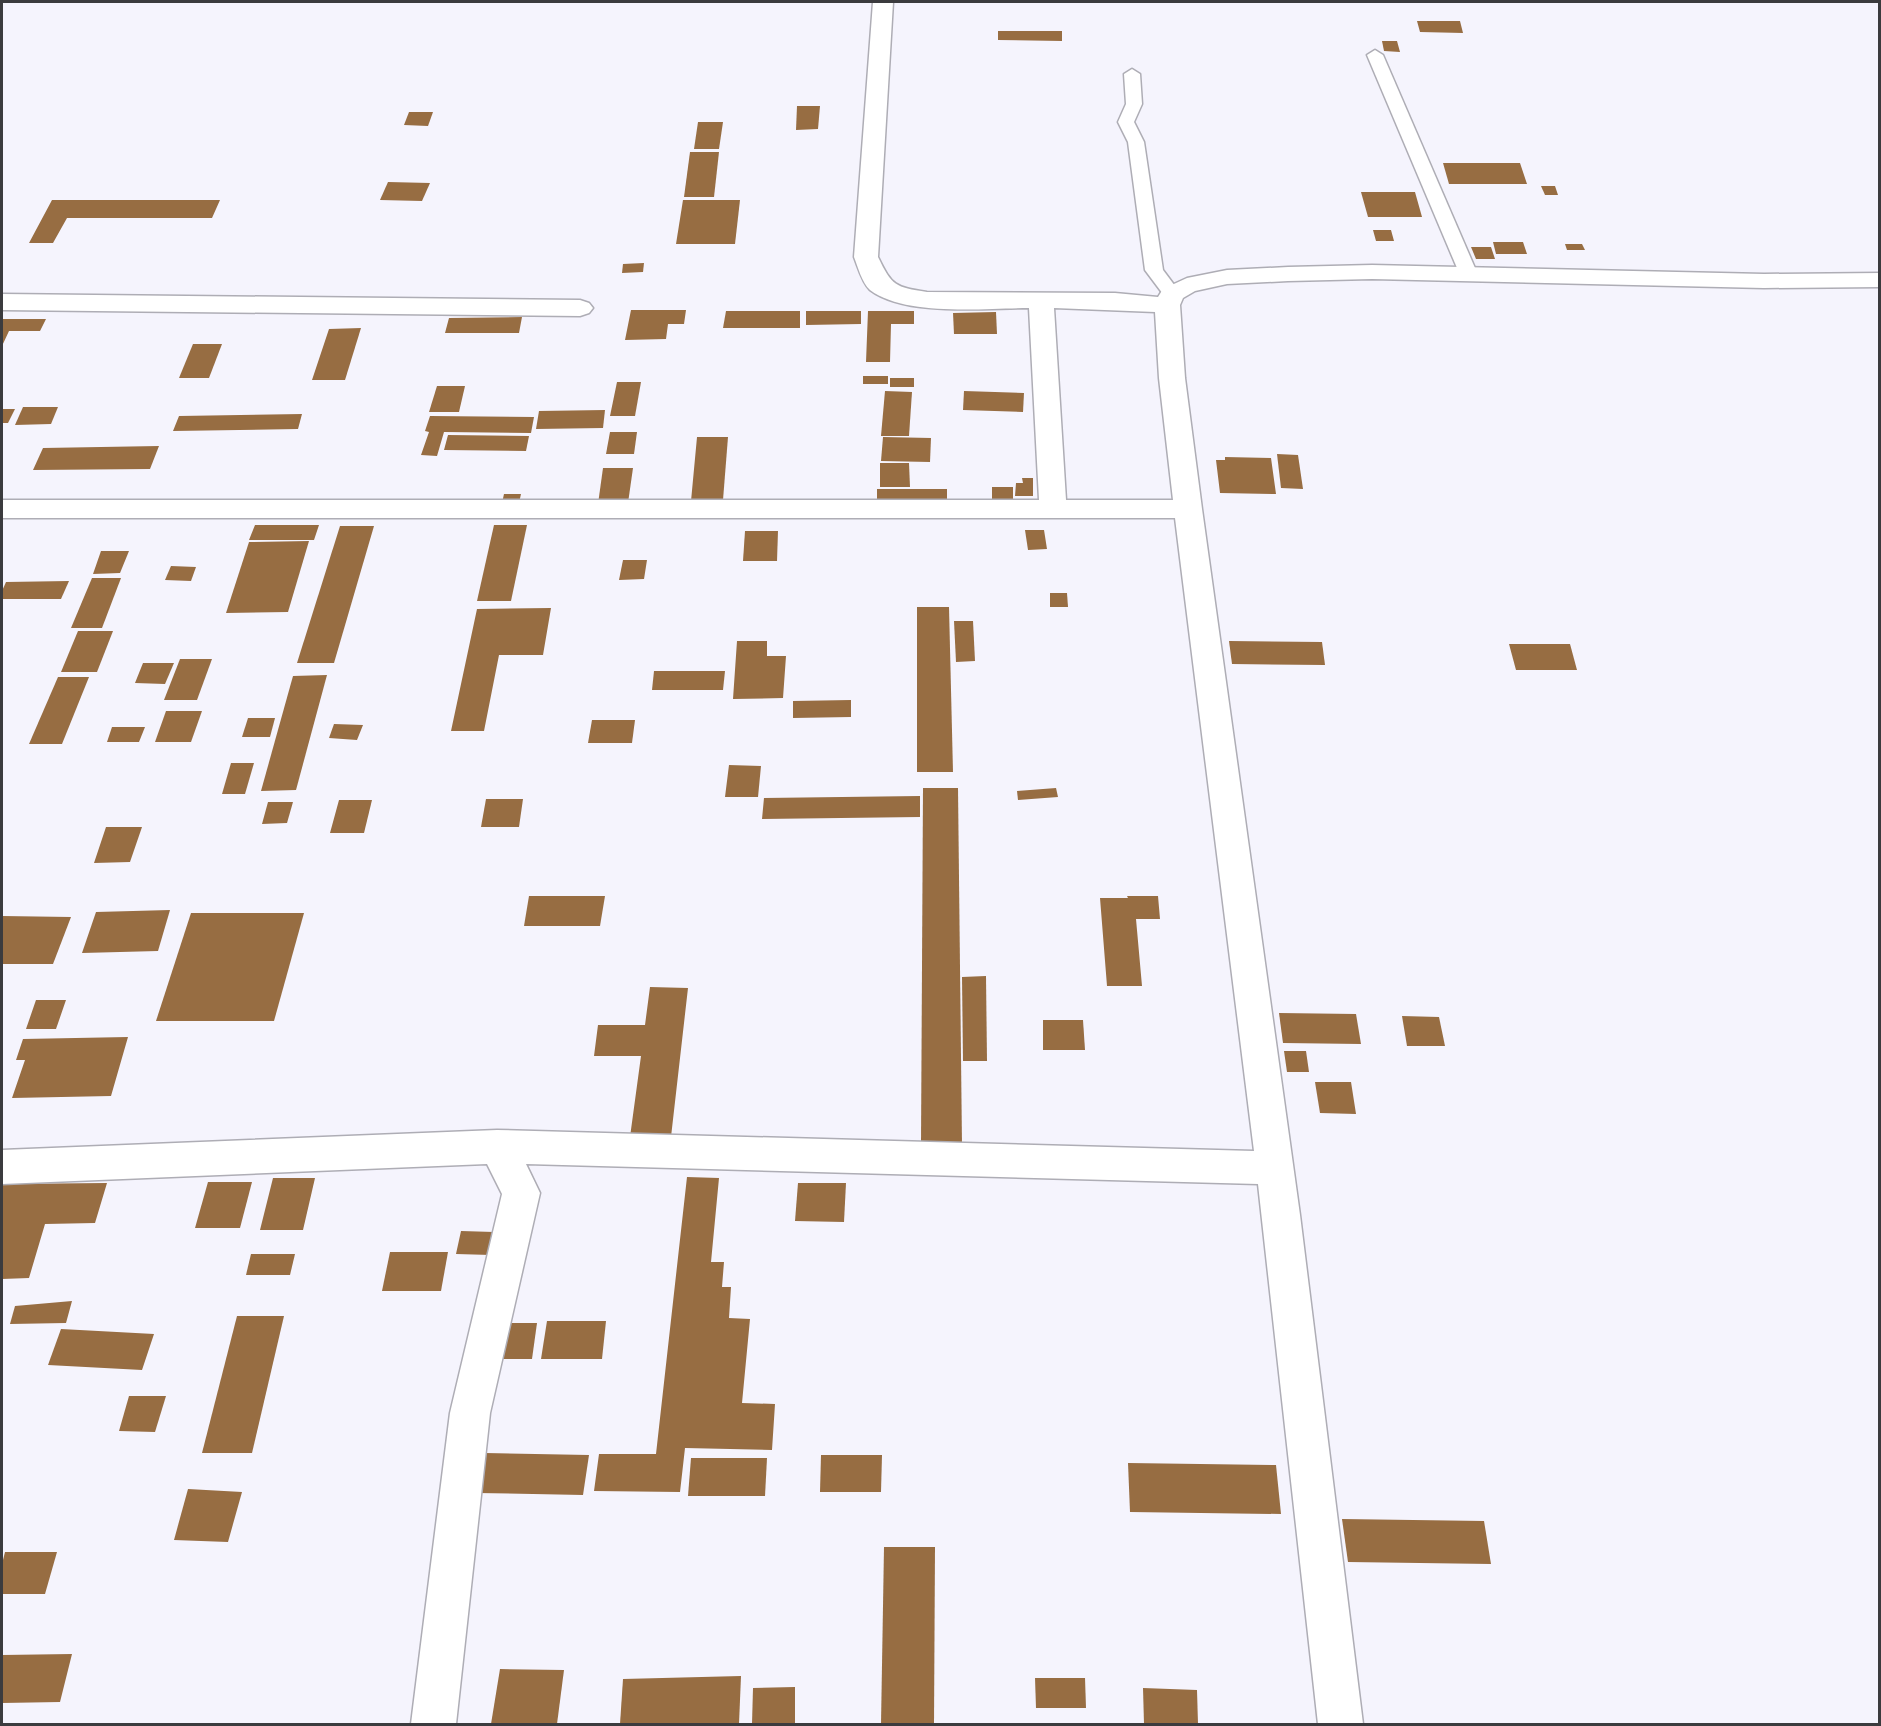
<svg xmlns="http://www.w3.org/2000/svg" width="1881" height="1726" font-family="Quicksand,sans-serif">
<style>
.building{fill:#976d42}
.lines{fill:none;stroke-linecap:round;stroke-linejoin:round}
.service-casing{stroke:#aeadb5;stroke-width:3}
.minor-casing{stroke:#aeadb5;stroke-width:3}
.service{fill:#fff;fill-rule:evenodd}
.minor{fill:#fff;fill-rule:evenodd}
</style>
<rect width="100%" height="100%" fill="#f5f4fd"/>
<g class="building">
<path d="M 1417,21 L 1460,21 L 1463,33 L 1420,32 Z"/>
<path d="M 998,31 L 1062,31 L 1062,41 L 998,40 Z"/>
<path d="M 1382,41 L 1397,41 L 1400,52 L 1384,51 Z"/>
<path d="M 797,106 L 820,106 L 818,129 L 796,130 Z"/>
<path d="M 409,112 L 433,112 L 428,126 L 404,125 Z"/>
<path d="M 698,122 L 723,122 L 719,149 L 694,149 Z"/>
<path d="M 690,152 L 719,152 L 714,197 L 684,197 Z"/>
<path d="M 1443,163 L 1520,163 L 1527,184 L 1449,184 Z"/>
<path d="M 388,182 L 430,183 L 422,201 L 380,200 Z"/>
<path d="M 1541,186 L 1555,186 L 1558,195 L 1545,195 Z"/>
<path d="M 1361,192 L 1415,192 L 1422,217 L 1368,217 Z"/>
<path d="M 52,200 L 220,200 L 212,218 L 67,218 L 53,243 L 29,243 Z"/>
<path d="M 683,200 L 740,200 L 735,244 L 676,244 Z"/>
<path d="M 1373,230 L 1391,230 L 1394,241 L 1376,241 Z"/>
<path d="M 1493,242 L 1523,242 L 1527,254 L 1496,254 Z"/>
<path d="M 1565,244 L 1582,244 L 1585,250 L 1567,250 Z"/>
<path d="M 1471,247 L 1491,247 L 1495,259 L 1476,259 Z"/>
<path d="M 644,263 L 643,272 L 622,273 L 623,264 Z"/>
<path d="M 631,310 L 686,310 L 684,324 L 668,324 L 666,339 L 625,340 Z"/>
<path d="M 726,311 L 800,311 L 800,328 L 723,328 Z"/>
<path d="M 806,311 L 861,311 L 861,324 L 806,325 Z"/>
<path d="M 868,311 L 914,311 L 914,324 L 891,324 L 890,362 L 866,362 Z"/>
<path d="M 996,312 L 997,334 L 954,334 L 953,313 Z"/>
<path d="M 522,317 L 519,333 L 445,333 L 449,318 Z"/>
<path d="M 2,319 L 46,319 L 40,331 L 9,331 L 2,346 Z"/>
<path d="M 361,328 L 345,380 L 312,380 L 329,329 Z"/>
<path d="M 193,344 L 222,344 L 209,378 L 179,378 Z"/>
<rect x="863" y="376" width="25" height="8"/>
<rect x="890" y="378" width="24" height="9"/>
<path d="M 617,382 L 641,382 L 635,416 L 610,416 Z"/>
<path d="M 437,386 L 465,386 L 459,412 L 429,412 Z"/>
<path d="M 885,391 L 912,392 L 909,436 L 881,436 Z"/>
<path d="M 964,391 L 1024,393 L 1023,412 L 963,410 Z"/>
<path d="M 23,407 L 58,407 L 51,424 L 15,425 Z"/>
<path d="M 2,409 L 15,409 L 8,423 L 2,423 Z"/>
<path d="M 605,410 L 603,428 L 536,429 L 539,411 Z"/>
<path d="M 302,414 L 298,429 L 173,431 L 179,416 Z"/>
<path d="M 430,416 L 534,417 L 531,433 L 444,432 L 437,456 L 421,455 L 429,432 L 425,431 Z"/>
<path d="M 610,432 L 637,432 L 634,454 L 606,454 Z"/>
<path d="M 448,435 L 529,436 L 526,451 L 444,450 Z"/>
<path d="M 697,437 L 728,437 L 723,500 L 691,501 Z"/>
<path d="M 883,437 L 931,438 L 930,462 L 881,461 Z"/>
<path d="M 159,446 L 150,469 L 33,470 L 43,448 Z"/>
<path d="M 1277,454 L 1298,455 L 1303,489 L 1281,488 Z"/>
<path d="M 1225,457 L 1271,458 L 1276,494 L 1220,493 L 1216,460 L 1225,460 Z"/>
<path d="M 880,463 L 909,463 L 910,487 L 880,487 Z"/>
<path d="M 603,468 L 633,468 L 628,503 L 598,504 Z"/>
<path d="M 1022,478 L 1033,478 L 1033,496 L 1015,496 L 1016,483 L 1023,483 Z"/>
<rect x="992" y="487" width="21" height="17"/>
<path d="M 877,489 L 947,489 L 947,499 L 877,500 Z"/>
<path d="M 504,494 L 521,494 L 519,503 L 502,503 Z"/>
<path d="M 255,525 L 319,525 L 314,540 L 249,540 Z"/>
<path d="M 494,525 L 527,525 L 511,601 L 477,601 Z"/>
<path d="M 340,526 L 374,526 L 334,663 L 297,663 Z"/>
<path d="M 1025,530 L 1044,530 L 1047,549 L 1028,550 Z"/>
<path d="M 745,531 L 778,531 L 777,561 L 743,561 Z"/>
<path d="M 309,541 L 288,612 L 226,613 L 249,542 Z"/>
<path d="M 101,551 L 129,551 L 120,573 L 93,574 Z"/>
<path d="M 623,560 L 647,560 L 644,579 L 619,580 Z"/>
<path d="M 171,566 L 196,567 L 191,581 L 165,580 Z"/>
<path d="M 92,578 L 121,578 L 102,628 L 71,628 Z"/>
<path d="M 69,581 L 61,599 L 2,599 L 2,591 L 6,582 Z"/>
<path d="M 1050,593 L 1067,593 L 1068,607 L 1050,607 Z"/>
<path d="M 917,607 L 949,607 L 953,772 L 917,772 Z"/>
<path d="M 551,608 L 543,655 L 499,655 L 484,731 L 451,731 L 477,609 Z"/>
<path d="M 954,621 L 973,621 L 975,661 L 956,662 Z"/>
<path d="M 78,631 L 113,631 L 97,672 L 61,672 Z"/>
<path d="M 737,641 L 767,641 L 767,656 L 786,656 L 783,698 L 733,699 Z"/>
<path d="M 1229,641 L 1322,642 L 1325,665 L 1232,664 Z"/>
<path d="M 1509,644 L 1570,644 L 1577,670 L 1516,670 Z"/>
<path d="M 180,659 L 212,659 L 197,700 L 164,700 Z"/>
<path d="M 143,663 L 174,663 L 165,684 L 135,683 Z"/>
<path d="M 654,671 L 725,671 L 723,690 L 652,690 Z"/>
<path d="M 327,675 L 296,790 L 261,791 L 293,676 Z"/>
<path d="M 58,677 L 89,677 L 62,744 L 29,744 Z"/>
<path d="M 851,700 L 851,717 L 793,718 L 793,701 Z"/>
<path d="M 166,711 L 202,711 L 191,742 L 155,742 Z"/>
<path d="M 248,718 L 275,718 L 270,737 L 242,737 Z"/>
<path d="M 592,720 L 635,720 L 632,743 L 588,743 Z"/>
<path d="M 334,724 L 363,725 L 357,740 L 329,738 Z"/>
<path d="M 112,727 L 145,727 L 139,742 L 107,742 Z"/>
<path d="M 231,763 L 254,763 L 245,794 L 222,794 Z"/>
<path d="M 729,765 L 761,766 L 758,797 L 725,797 Z"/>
<path d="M 923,788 L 958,788 L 962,1145 L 921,1145 Z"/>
<path d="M 1056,788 L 1058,797 L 1018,800 L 1017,791 Z"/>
<path d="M 920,796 L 920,817 L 762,819 L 764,798 Z"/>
<path d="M 486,799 L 523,799 L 519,827 L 481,827 Z"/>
<path d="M 339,800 L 372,800 L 364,833 L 330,833 Z"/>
<path d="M 268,802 L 293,802 L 287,823 L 262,824 Z"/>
<path d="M 106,827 L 142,827 L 130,862 L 94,863 Z"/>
<path d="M 529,896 L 605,896 L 600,926 L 524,926 Z"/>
<path d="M 1127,896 L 1158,896 L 1160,919 L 1136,919 L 1142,986 L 1107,986 L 1100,898 L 1128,898 Z"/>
<path d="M 170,910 L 158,951 L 82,953 L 96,912 Z"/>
<path d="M 191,913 L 304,913 L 274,1021 L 156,1021 Z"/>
<path d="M 2,916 L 71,917 L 53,964 L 2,964 Z"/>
<path d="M 986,976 L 987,1061 L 963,1061 L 962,977 Z"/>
<path d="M 650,987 L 688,988 L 671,1137 L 630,1137 L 641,1056 L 594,1056 L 598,1025 L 645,1025 Z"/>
<path d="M 36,1000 L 66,1000 L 56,1029 L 26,1029 Z"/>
<path d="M 1279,1013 L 1356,1014 L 1361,1044 L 1283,1043 Z"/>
<path d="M 1402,1016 L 1439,1017 L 1445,1046 L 1407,1046 Z"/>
<path d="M 1043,1020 L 1083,1020 L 1085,1050 L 1043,1050 Z"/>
<path d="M 128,1037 L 111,1096 L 12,1098 L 25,1060 L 16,1060 L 23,1039 Z"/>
<path d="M 1284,1051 L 1306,1051 L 1309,1072 L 1287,1072 Z"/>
<path d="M 1315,1082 L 1351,1082 L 1356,1114 L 1320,1113 Z"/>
<path d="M 687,1177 L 719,1178 L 711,1262 L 724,1262 L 722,1287 L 731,1287 L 729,1318 L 750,1319 L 742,1403 L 775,1404 L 772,1450 L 685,1448 L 680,1492 L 594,1491 L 599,1454 L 656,1454 Z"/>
<path d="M 273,1178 L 315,1178 L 303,1230 L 260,1230 Z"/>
<path d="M 208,1182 L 252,1182 L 240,1228 L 195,1228 Z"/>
<path d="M 107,1183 L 95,1223 L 45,1224 L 29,1278 L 2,1279 L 2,1184 Z"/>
<path d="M 798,1183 L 846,1183 L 844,1222 L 795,1221 Z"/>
<path d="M 461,1231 L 494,1232 L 491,1255 L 456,1254 Z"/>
<path d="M 390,1252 L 448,1252 L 441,1291 L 382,1291 Z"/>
<path d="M 251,1254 L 295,1254 L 290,1275 L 246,1275 Z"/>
<path d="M 72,1301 L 66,1323 L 10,1324 L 15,1306 Z"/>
<path d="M 237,1316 L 284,1316 L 252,1453 L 202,1453 Z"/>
<path d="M 547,1321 L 606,1321 L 602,1359 L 541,1359 Z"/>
<path d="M 504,1323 L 537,1323 L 532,1359 L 498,1359 Z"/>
<path d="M 61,1329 L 154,1334 L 142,1370 L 48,1365 Z"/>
<path d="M 129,1396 L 166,1396 L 155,1432 L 119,1431 Z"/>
<path d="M 485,1453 L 589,1455 L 583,1495 L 477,1493 Z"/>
<path d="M 821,1455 L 882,1455 L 881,1492 L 820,1492 Z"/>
<path d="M 691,1458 L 767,1458 L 765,1496 L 688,1496 Z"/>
<path d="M 1128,1463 L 1276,1465 L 1281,1514 L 1130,1512 Z"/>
<path d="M 188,1489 L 242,1492 L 228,1542 L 174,1540 Z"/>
<path d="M 1342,1519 L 1484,1521 L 1491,1564 L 1348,1562 Z"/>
<path d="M 884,1547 L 935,1547 L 934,1724 L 881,1724 Z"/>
<path d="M 5,1552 L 57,1552 L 45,1594 L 2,1594 L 2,1564 Z"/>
<path d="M 72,1654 L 60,1702 L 2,1703 L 2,1655 Z"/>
<path d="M 500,1669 L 564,1670 L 557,1724 L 491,1724 Z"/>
<path d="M 741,1676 L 739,1724 L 620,1724 L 623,1679 Z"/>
<path d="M 1035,1678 L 1085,1678 L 1086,1708 L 1036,1708 Z"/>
<path d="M 795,1687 L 795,1724 L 752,1724 L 753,1688 Z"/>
<path d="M 1143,1688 L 1197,1690 L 1198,1724 L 1144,1724 Z"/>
</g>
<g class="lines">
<defs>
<g id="service">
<path d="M 1375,50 L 1383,55 L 1478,275 L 1475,279 L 1463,279 L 1460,275 L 1367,55 Z"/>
<path d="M 1132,69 L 1140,74 L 1142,104 L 1134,122 L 1144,142 L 1163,270 L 1181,294 L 1178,298 L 1166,298 L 1145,270 L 1128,142 L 1118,122 L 1126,104 L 1124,74 Z"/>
</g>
<g id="minor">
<path d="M 873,2 L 893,2 L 878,257 C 892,286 895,287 927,292 L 1115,293 L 1158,297 L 1163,289 L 1187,278 L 1227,270 L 1288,267 L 1372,265 L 1764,274 L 1880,273 L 1880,287 L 1764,288 L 1372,279 L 1288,281 L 1227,284 L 1195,291 L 1183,298 L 1180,305 L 1185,378 L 1202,509 L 1300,1215 L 1363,1724 L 1318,1724 L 1258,1184 L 526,1164 L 540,1193 L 490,1413 L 456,1724 L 411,1724 L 450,1413 L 502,1194 L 487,1164 L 2,1184 L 2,1150 L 497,1130 L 1254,1151 L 1175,518 L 2,518 L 2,500 L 1039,500 L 1029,308 C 985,308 906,317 870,290 C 862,283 858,267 854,257 ZM 1054,308 L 1155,312 L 1159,378 L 1173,500 L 1066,500 Z"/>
<path d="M 2,294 L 580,300 L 589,303 L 593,308 L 589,313 L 580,316 L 2,310 Z"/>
</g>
</defs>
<use href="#service" class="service-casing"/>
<use href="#minor" class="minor-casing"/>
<use href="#service" class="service"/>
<use href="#minor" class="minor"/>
</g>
<rect width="1881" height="1726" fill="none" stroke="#3b3b3e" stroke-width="6"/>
</svg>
